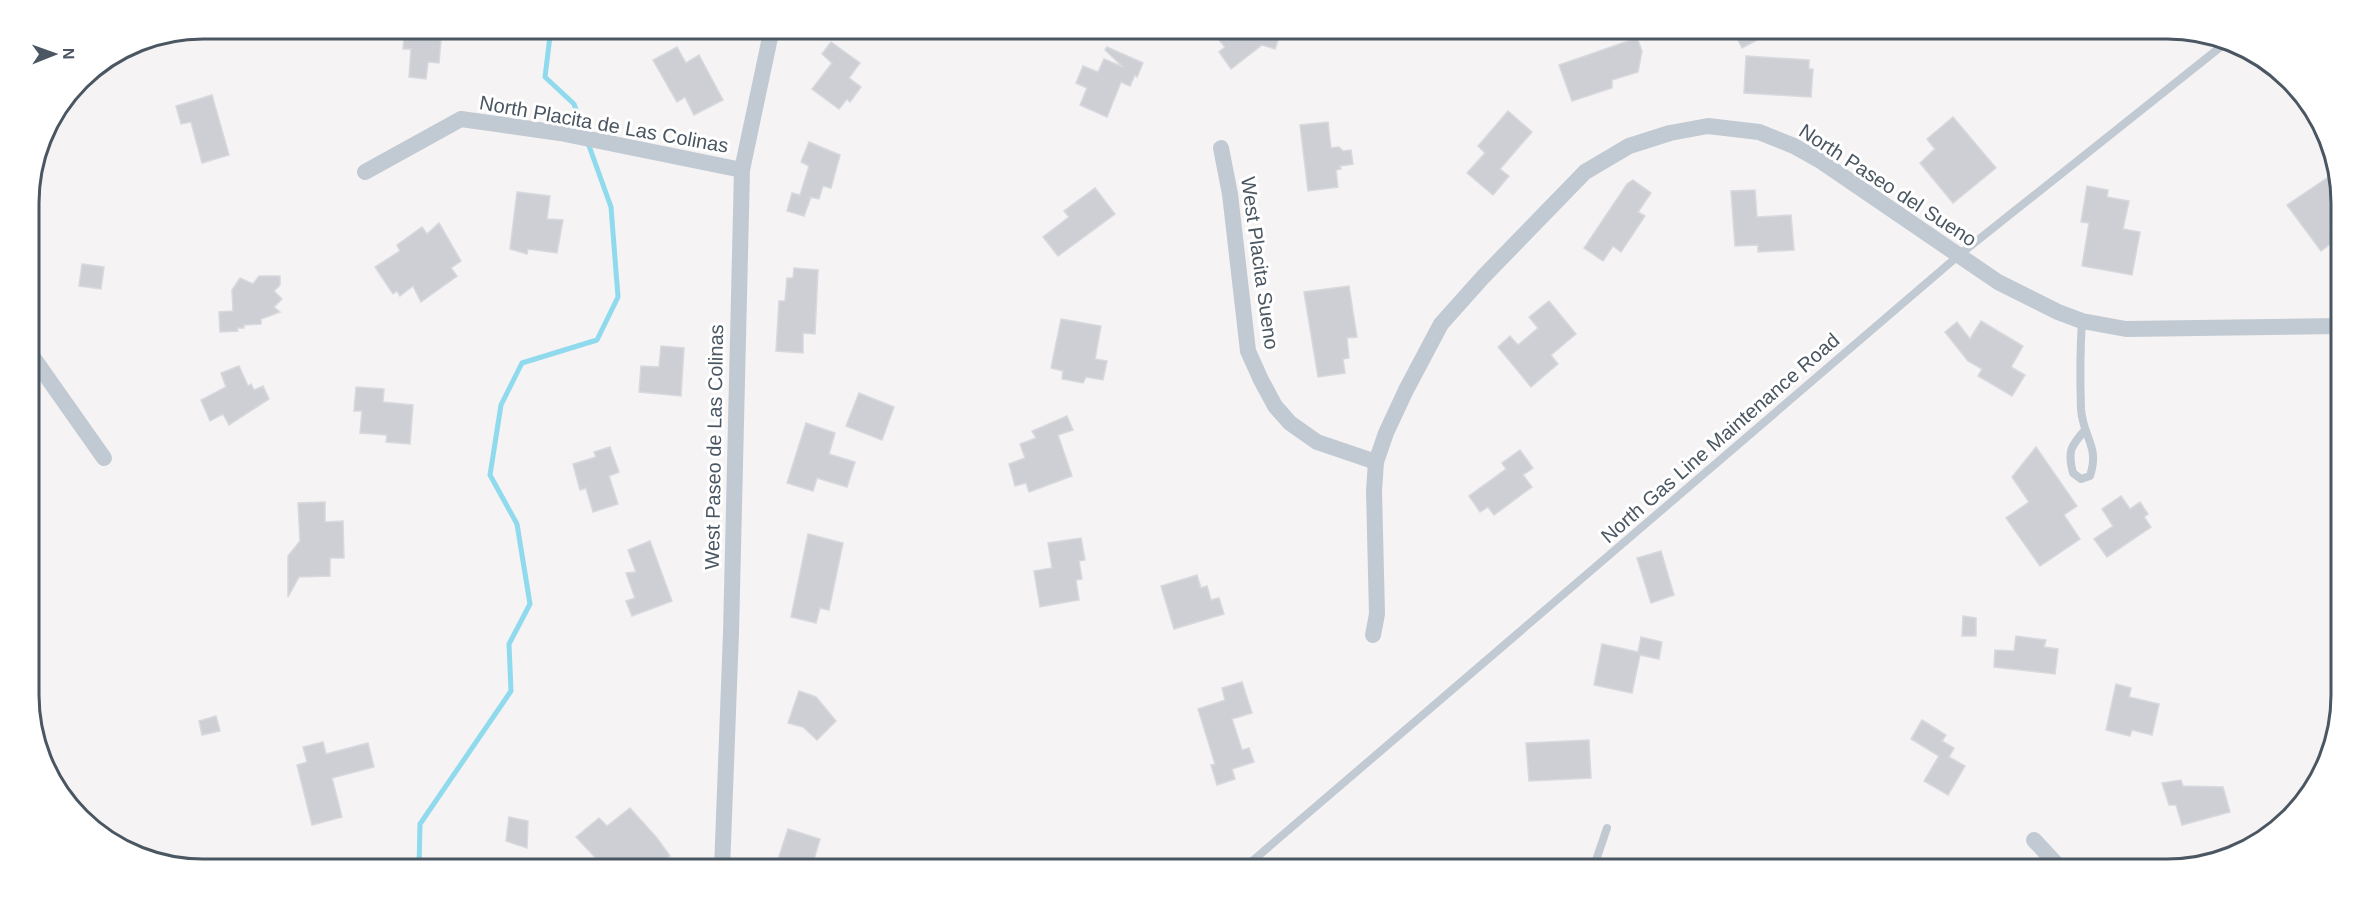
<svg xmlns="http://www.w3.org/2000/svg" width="2370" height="898" font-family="Helvetica,sans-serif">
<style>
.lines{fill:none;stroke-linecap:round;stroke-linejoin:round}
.stream{stroke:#90daee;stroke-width:5}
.building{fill:#cdcfd5;stroke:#d7d9de;stroke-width:1.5}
.service{stroke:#c1cad2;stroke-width:8}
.minor{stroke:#c1cad2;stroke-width:16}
.labels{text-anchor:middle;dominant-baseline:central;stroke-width:6;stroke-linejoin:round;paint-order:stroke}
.street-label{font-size:20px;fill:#4a5661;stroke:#fff}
.rim{fill:none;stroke:#4a5661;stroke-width:3}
</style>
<rect width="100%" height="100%" fill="#f5f3f3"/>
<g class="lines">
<path class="stream" d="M 419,869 L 420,824 L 511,691 L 509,644 L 530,604 L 517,524 L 490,475 L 501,405 L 522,363 L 597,340 L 618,297 L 611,207 L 574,104 L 545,77 L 551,28"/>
</g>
<g class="building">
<path d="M 405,28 L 442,28 L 439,63 L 428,62 L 426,79 L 409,77 L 411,49 L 403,49 Z"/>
<path d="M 1230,28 L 1269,28 L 1281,32 L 1275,49 L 1262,45 L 1231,69 L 1219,52 L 1225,47 L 1219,40 L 1229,32 Z"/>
<path d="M 1732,28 L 1780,28 L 1742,48 Z"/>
<path d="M 1637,38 L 1642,51 L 1638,72 L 1612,80 L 1612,88 L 1572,101 L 1559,65 Z"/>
<path d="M 831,42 L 860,63 L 849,78 L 861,87 L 850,102 L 847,99 L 839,109 L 812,89 L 832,63 L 822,54 Z"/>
<path d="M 677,47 L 686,63 L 699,55 L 723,100 L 694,115 L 685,97 L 677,102 L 653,60 Z"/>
<path d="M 1107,47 L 1143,63 L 1137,77 L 1135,75 L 1130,86 L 1121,82 L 1107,117 L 1080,105 L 1087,88 L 1076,83 L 1083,66 L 1098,72 L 1104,59 L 1123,67 L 1105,50 Z"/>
<path d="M 1746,56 L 1809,60 L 1809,69 L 1813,69 L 1811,97 L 1744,93 Z"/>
<path d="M 212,95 L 229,155 L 202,163 L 191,122 L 181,124 L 176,106 Z"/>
<path d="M 1508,111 L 1532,132 L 1500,169 L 1509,176 L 1493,195 L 1467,173 L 1485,153 L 1478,146 Z"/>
<path d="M 1953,117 L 1996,168 L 1953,203 L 1920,163 L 1935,149 L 1927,139 Z"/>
<path d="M 1328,122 L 1331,148 L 1339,147 L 1343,151 L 1351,150 L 1353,164 L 1340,166 L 1341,169 L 1336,170 L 1338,187 L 1308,191 L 1300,125 Z"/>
<path d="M 809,142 L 840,155 L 831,188 L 823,186 L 819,199 L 809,197 L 811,197 L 804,216 L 787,211 L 792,193 L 800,195 L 809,166 L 801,162 Z"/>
<path d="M 2336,172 L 2340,180 L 2340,225 L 2330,231 L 2337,239 L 2321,251 L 2287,205 Z"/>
<path d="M 1633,180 L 1651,193 L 1638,212 L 1645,216 L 1621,252 L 1613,246 L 1603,261 L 1584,248 L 1627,184 Z"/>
<path d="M 2087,186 L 2108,190 L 2107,197 L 2129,201 L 2123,229 L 2140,232 L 2132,275 L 2082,266 L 2089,223 L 2081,222 Z"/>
<path d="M 1095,188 L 1115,214 L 1058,256 L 1043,237 L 1069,217 L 1064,211 Z"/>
<path d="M 1755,190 L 1757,217 L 1791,215 L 1794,250 L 1758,252 L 1758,245 L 1735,246 L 1731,191 Z"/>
<path d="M 517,192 L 550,196 L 547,219 L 563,220 L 557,253 L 528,249 L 527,254 L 510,249 Z"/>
<path d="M 439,223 L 461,261 L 451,268 L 457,276 L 421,302 L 413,286 L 400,296 L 397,291 L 393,294 L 375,267 L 400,251 L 397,245 L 422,227 L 427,234 Z"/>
<path d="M 82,264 L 104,267 L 101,289 L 79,286 Z"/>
<path d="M 794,268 L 818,270 L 815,334 L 803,333 L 803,353 L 776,351 L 779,301 L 785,301 L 787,278 L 793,278 Z"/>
<path d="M 259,276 L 280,276 L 280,285 L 274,291 L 282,299 L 274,307 L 280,312 L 261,319 L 261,324 L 244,325 L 244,328 L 237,328 L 238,331 L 220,332 L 219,312 L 233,311 L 232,290 L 240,278 L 253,284 Z"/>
<path d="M 1349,286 L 1357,337 L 1347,338 L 1349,358 L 1343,359 L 1345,373 L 1318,377 L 1304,292 Z"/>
<path d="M 1549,301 L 1576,334 L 1551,355 L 1558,364 L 1531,387 L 1498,347 L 1510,336 L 1518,345 L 1538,328 L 1529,317 Z"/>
<path d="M 1061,319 L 1101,326 L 1095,359 L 1107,361 L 1103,380 L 1086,377 L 1083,383 L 1062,379 L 1063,371 L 1051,368 Z"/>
<path d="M 1981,321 L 2023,346 L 2011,367 L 2025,375 L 2012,396 L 1978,376 L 1982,369 L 1968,361 L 1945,332 L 1957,322 L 1970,339 Z"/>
<path d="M 661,346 L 684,348 L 681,396 L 639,392 L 641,366 L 659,367 Z"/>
<path d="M 239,366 L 248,386 L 251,384 L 254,390 L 263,386 L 269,399 L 229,425 L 223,414 L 210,421 L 201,400 L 226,387 L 221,373 Z"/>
<path d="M 356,387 L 384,389 L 383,402 L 413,405 L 410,444 L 386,442 L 387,435 L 360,433 L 362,411 L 354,411 Z"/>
<path d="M 859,393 L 894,407 L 882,440 L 846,426 Z"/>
<path d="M 1067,416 L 1073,430 L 1058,435 L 1072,476 L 1029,492 L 1026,483 L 1015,486 L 1009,464 L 1025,458 L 1020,444 L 1036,438 L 1032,431 Z"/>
<path d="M 806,423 L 835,433 L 829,454 L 855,462 L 847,487 L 817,478 L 813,491 L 787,483 Z"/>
<path d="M 610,447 L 619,472 L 609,476 L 618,504 L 593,512 L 586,488 L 580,490 L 573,464 L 596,457 L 594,452 Z"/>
<path d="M 2036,447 L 2077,506 L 2064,515 L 2080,539 L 2040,566 L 2006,518 L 2029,502 L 2012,477 Z"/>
<path d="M 1520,450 L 1533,468 L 1523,475 L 1532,487 L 1494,515 L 1488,507 L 1480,512 L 1469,496 L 1506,469 L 1502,463 Z"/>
<path d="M 2121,496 L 2130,509 L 2140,502 L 2148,514 L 2144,517 L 2151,527 L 2107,557 L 2094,539 L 2113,526 L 2102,509 Z"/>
<path d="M 325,502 L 325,522 L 343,521 L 344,558 L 330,558 L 330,576 L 299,577 L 288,597 L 288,556 L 300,541 L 298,503 Z"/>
<path d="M 808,534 L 843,543 L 829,610 L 820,608 L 816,623 L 791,617 Z"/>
<path d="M 1081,538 L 1085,560 L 1079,561 L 1082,579 L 1076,580 L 1079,600 L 1040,607 L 1034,571 L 1052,568 L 1048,543 Z"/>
<path d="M 650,541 L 672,601 L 632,616 L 626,601 L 635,598 L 626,573 L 636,572 L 628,550 Z"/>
<path d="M 1661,551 L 1674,595 L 1651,603 L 1637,558 Z"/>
<path d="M 1197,575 L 1201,588 L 1207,586 L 1211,600 L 1219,598 L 1224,614 L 1174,629 L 1161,586 Z"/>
<path d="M 1963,616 L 1976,618 L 1976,636 L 1962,636 Z"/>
<path d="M 2016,636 L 2046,640 L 2044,647 L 2058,649 L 2055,674 L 1994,667 L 1995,650 L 2014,651 Z"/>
<path d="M 1641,637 L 1662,642 L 1659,659 L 1640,655 L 1632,693 L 1594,685 L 1602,644 L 1638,652 Z"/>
<path d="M 1242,682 L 1252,713 L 1232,719 L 1242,750 L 1249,748 L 1254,762 L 1232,769 L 1235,779 L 1217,785 L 1211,765 L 1215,764 L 1198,709 L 1225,700 L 1222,688 Z"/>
<path d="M 2116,684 L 2131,688 L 2129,697 L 2159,704 L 2152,735 L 2132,730 L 2130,736 L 2106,730 Z"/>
<path d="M 799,691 L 816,697 L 836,721 L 817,740 L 803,727 L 788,723 Z"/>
<path d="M 216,716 L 220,731 L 202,735 L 199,721 Z"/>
<path d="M 1922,720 L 1946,735 L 1942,741 L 1954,748 L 1949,757 L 1965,766 L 1948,795 L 1924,781 L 1939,756 L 1911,739 Z"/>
<path d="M 1589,740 L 1591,778 L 1529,781 L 1526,743 Z"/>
<path d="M 323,742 L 326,754 L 368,743 L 374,767 L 332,778 L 342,817 L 312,825 L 297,765 L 307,762 L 303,747 Z"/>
<path d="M 2181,780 L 2183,786 L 2223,787 L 2230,812 L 2182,825 L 2176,805 L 2169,805 L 2162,783 Z"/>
<path d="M 630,808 L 657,838 L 670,856 L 647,869 L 606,869 L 576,837 L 599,818 L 607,826 Z"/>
<path d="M 509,817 L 528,821 L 527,848 L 506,841 Z"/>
<path d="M 788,829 L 820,839 L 811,869 L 775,869 Z"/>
</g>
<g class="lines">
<g class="service">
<path d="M 2082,321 C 2080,350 2080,380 2081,409 C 2083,438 2100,446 2090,476 L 2081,479 L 2073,473 C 2067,451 2071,446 2085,430"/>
<path d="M 1243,869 L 1958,256 L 2228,41"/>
<path d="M 1593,869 L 1607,828"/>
</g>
<g class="minor">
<path d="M 1221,148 L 1230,194 L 1248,351 L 1261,380 L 1275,406 L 1290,423 L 1317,442 L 1376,462"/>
<path d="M 365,172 L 461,119 L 560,133 L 742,170"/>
<path d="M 30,353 L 104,458"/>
<path d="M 1373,635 L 1377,614 L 1374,491 L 1376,462 L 1386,433 L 1406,390 L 1441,324 L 1483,277 L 1585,172 L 1629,146 L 1670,133 L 1708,126 L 1759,132 L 1794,146 L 1819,160 L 1998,282 L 2058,312 L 2082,321 L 2126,329 L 2340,326"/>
<path d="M 2034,840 L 2061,869"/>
<path d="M 722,869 L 731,633 L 742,170 L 772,28"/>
</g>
</g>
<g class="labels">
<g class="street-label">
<text transform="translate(604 124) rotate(10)">North Placita de Las Colinas</text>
<text transform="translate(1888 185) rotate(33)">North Paseo del Sueno</text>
<text transform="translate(1260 263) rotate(82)">West Placita Sueno</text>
<text transform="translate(1720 438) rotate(-41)">North Gas Line Maintenance Road</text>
<text transform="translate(714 447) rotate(-89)">West Paseo de Las Colinas</text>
</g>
</g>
<path d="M0 0H2370V898H0ZM203 39H2167A164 164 0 0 1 2331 203V695A164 164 0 0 1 2167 859H203A164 164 0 0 1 39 695V203A164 164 0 0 1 203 39Z" fill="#fff" fill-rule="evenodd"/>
<path class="rim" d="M203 39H2167A164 164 0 0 1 2331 203V695A164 164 0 0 1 2167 859H203A164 164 0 0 1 39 695V203A164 164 0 0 1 203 39Z"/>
<g transform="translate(54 54) rotate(89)" stroke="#ffffff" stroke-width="4.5" paint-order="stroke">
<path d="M0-4.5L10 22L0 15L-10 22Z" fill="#4a5661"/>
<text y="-9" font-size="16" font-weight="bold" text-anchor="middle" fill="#4a5661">N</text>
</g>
</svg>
